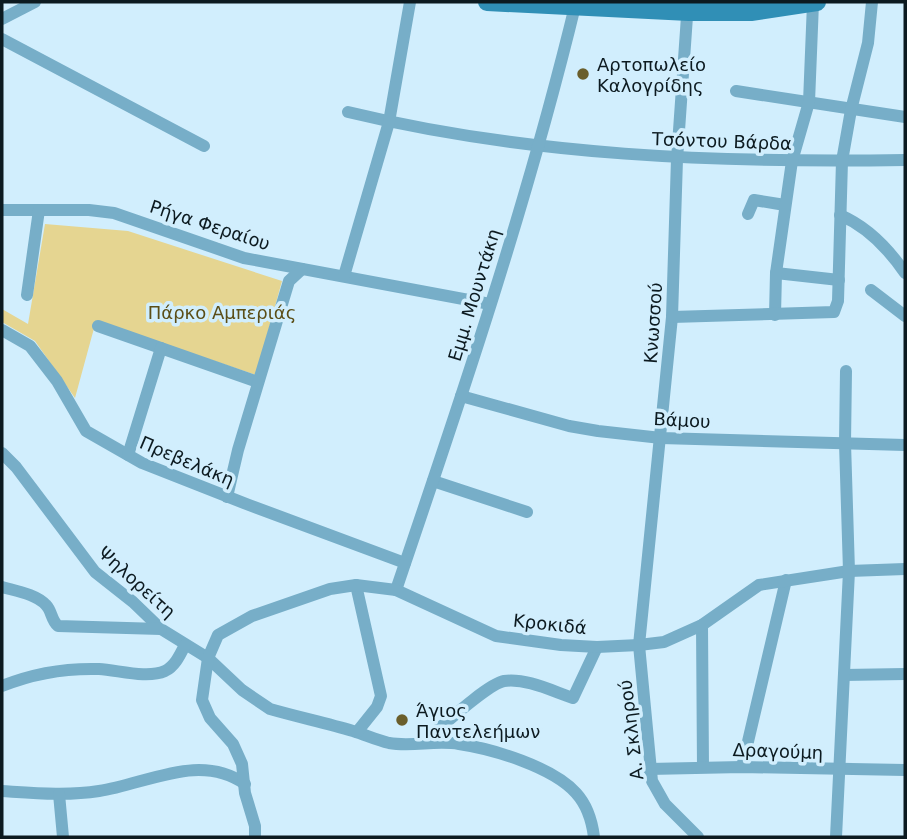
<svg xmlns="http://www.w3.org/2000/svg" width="907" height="839" font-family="'DejaVu Sans',sans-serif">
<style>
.green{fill:#e5d591}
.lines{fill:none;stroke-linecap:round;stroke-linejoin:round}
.street{stroke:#77aec8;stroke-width:12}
.secondary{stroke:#308fb6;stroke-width:18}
.poi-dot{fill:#6a5e2b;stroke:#d1eefd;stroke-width:2.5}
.labels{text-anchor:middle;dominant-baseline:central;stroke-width:7;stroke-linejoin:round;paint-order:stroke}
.poi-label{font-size:18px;fill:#0c1a20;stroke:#d1eefd;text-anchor:start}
.street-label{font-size:18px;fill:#0c1a20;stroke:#d1eefd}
.park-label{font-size:18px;fill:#5b4e17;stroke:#d1eefd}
</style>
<rect width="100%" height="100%" fill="#d1eefd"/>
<path class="green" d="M 45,224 L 128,231 L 282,281 L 256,375 L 96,321 L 75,398 L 35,341 L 2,322 L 2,309 L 28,324 Z"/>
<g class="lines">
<g class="street">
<path d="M 688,2 L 677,159 L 672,317 L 639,645 L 652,781 L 665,804 L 698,837"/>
<path d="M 2,19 L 35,2"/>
<path d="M 2,39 L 204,146"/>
<path d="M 736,91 L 905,117"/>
<path d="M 348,112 C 530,156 718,163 905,160"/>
<path d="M 2,210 L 89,210 L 114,213 L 244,258 L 490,304"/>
<path d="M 748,214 L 754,200 L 785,205"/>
<path d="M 840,215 C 868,227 888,248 905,273"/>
<path d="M 776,273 L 839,280"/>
<path d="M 344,276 L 389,122 L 410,2"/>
<path d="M 871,290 L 905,316"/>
<path d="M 27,295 L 39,210"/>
<path d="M 775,315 L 776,273 L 792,161 L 809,102 L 813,3"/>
<path d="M 672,317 L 834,312 L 838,301 L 842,161 L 851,110 L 868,43 L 872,2"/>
<path d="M 98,326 L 258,382"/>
<path d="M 2,330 L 30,346 L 57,381 L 86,431 L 142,463 L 249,505 L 405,563"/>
<path d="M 461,396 L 569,426 L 598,431 L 661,438 L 905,445"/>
<path d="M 2,453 L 16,467 L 95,572 L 133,602 L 161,629 L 208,658 L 242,690 L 270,709 C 298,717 326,723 353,731 C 366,735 376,740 389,743 C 412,747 436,740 459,744 C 493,749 553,767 576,793 C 587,805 592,821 594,837"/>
<path d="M 128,455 L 161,348"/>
<path d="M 433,481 L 527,512"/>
<path d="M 227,497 L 238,450 L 289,281 L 302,269"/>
<path d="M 356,585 L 381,696 L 377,707 L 357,732"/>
<path d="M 2,587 C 16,591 36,594 46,605 C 52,611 51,620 58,626 L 161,629"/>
<path d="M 396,590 C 462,396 528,201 576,2"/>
<path d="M 702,625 L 703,767"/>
<path d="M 844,675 L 905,674"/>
<path d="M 2,686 C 34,673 64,668 99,669 C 118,670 147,679 165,671 C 175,666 180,655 185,645"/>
<path d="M 422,743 C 438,730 487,684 504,681 C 527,678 552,691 573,698 L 597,647"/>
<path d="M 742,767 L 786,580"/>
<path d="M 649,769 L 742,767 L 905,770"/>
<path d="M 2,791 C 34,793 67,796 99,791 C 147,784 199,752 245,784"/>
<path d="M 59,794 L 63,837"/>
<path d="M 255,837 L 255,826 L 245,793 L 242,764 L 233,744 L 210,718 L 202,700 L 208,658 L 218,635 L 252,616 L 330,589 L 356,585 L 396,590 L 496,636 L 561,645 L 597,647 L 639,645 L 664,642 L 702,625 L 759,585 L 849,571 L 905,569"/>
<path d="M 836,837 L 849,571 L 845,443 L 846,371"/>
</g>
<path class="secondary" d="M 487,2 L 689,12 L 751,12 L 817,2"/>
</g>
<g class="poi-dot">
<circle cx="583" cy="74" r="7"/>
<circle cx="402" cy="720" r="7"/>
</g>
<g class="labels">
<g class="poi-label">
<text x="597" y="64">Αρτοπωλείο<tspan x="597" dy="21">Καλογρίδης</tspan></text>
<text x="416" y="710">Άγιος<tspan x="416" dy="21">Παντελεήμων</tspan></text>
</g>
<g class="street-label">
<text transform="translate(722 141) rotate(2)">Τσόντου Βάρδα</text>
<text transform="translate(210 225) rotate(18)">Ρήγα Φεραίου</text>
<text transform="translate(474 295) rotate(-73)">Εμμ. Μουντάκη</text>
<text transform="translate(653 323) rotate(-86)">Κνωσσού</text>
<text transform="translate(682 420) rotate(3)">Βάμου</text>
<text transform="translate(187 461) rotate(23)">Πρεβελάκη</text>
<text transform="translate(137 582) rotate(42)">Ψηλορείτη</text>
<text transform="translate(550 624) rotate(6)">Κροκιδά</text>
<text transform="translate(631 730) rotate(-97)">Α. Σκληρού</text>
<text transform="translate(778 751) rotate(2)">Δραγούμη</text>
</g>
<g class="park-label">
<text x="222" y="312">Πάρκο Αμπεριάς</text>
</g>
</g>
<rect width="907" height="839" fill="none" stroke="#0c1a20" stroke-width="7"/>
</svg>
